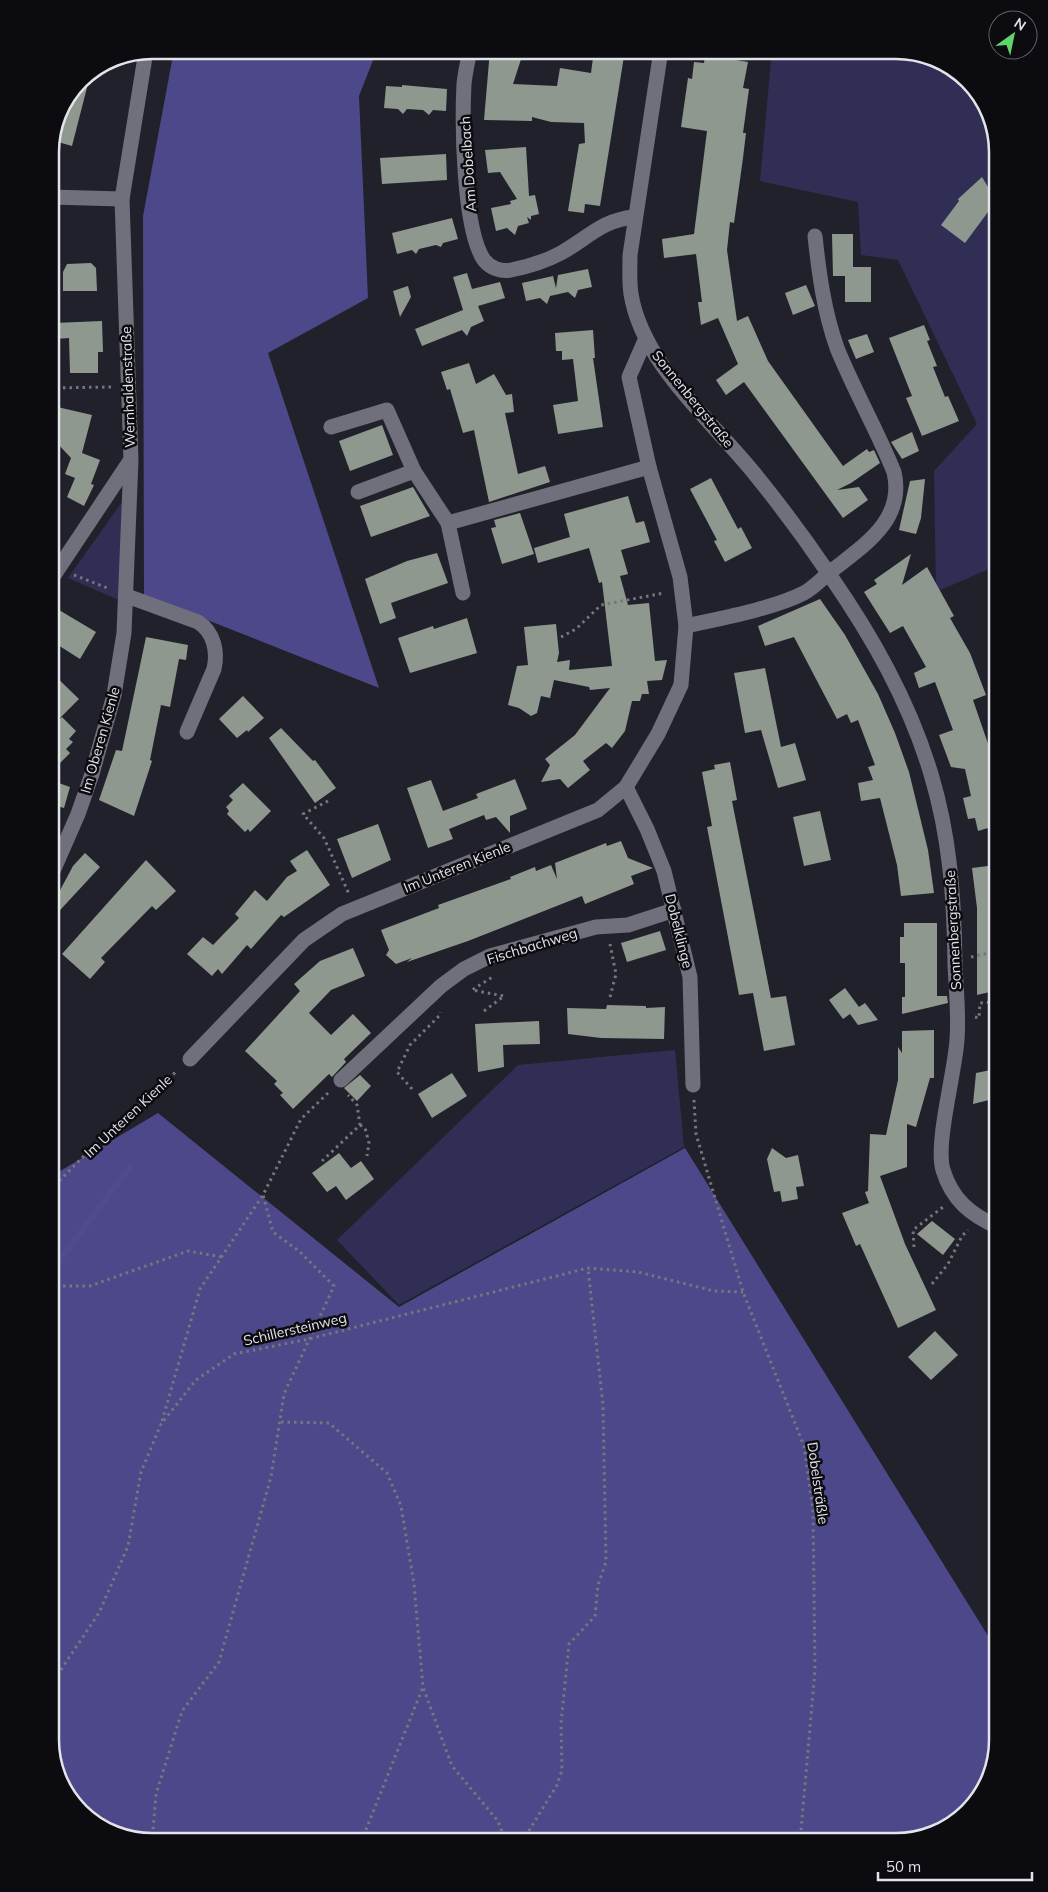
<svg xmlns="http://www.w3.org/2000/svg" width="1048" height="1892" font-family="Mulish,sans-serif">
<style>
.green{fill:#302e54}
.forest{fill:#4d4889}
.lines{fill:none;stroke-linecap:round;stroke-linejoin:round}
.stream{stroke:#504b8c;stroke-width:6}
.building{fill:#8e988e}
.path{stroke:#76767e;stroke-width:3;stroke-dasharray:2.5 4;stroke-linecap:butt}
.minor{stroke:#70707c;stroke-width:15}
.labels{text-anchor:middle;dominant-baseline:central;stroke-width:5;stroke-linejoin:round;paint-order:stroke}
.street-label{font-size:14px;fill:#e3e4ea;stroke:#0b0b10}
.rim{fill:none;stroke:#e3e4ea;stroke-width:2.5}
</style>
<rect width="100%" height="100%" fill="#21212b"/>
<g class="green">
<path d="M 772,50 L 878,50 L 959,74 L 990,113 L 998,152 L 998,565 L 936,592 L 934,471 L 977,424 L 898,260 L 861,255 L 858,202 L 760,181 Z"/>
<path d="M 127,495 L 128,604 L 68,578 Z"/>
<path d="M 675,1050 L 684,1147 L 399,1305 L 337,1240 L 518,1065 Z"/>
</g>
<g class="forest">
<path d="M 174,50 L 377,50 L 359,96 L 368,298 L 268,353 L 379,688 L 144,595 L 143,216 Z"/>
<path d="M 158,1113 L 399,1307 L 685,1148 L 998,1652 L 998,1740 L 981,1797 L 935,1834 L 896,1842 L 145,1842 L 95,1825 L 58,1779 L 50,1740 L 50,1177 Z"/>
</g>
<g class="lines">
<path class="stream" d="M 50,1273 L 130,1167"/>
</g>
<g class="building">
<path d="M 490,50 L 524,50 L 513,84 L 557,86 L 560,68 L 591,73 L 594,50 L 625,50 L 600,206 L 585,204 L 584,213 L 568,211 L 579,144 L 585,143 L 584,123 L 551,122 L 532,117 L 532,121 L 484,120 Z"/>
<path d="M 705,55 L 748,62 L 743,88 L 749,89 L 743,133 L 746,133 L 743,158 L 734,223 L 730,222 L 727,250 L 737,321 L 748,316 L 768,361 L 843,466 L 867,449 L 869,452 L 874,450 L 880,463 L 851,483 L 837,490 L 859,487 L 868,500 L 843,518 L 744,382 L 726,395 L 716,380 L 738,364 L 718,318 L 701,325 L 698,302 L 702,302 L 696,254 L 664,258 L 662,239 L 694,234 L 707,131 L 681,127 L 688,78 L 692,79 L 694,62 L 704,63 Z"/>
<path d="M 91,72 L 72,146 L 51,140 L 58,113 L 80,80 Z"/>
<path d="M 402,85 L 447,89 L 446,111 L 433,110 L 429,115 L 423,110 L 407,109 L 403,114 L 398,109 L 384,108 L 386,86 L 402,87 Z"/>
<path d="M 526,147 L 529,196 L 535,195 L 539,214 L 531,216 L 531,220 L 527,217 L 529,223 L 518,226 L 515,235 L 507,228 L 496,231 L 491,208 L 511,204 L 510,201 L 517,199 L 500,172 L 488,173 L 485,150 Z"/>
<path d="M 446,154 L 447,180 L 382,184 L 380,158 Z"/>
<path d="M 982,177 L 991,192 L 998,198 L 998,204 L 988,212 L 965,243 L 941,225 L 959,201 L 958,199 Z"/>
<path d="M 452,218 L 458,239 L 443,243 L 441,247 L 436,245 L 419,249 L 416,254 L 412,250 L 397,254 L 392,233 Z"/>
<path d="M 832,234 L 853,234 L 853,267 L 871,267 L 871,302 L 845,302 L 845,276 L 833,276 Z"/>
<path d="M 91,263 L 96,268 L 97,291 L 63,291 L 63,272 L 67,264 Z"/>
<path d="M 588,269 L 592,287 L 578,290 L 575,298 L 568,292 L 550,296 L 547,304 L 540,298 L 526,301 L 522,283 L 553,276 L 556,288 L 558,275 Z"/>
<path d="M 467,273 L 472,289 L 500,282 L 505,298 L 478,306 L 484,321 L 471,327 L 467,336 L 462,330 L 422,346 L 415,329 L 463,310 L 453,277 Z"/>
<path d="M 806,285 L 815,306 L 793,315 L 785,293 Z"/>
<path d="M 408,286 L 411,297 L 400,317 L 393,291 Z"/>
<path d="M 102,321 L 103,352 L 98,352 L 98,373 L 70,373 L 69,338 L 54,339 L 54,323 Z"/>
<path d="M 924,325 L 930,340 L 927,341 L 937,366 L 933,367 L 945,397 L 948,396 L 959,421 L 922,436 L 906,398 L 912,396 L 889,338 Z"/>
<path d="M 593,330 L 595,358 L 593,358 L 603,427 L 558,434 L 553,405 L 578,401 L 573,359 L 562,360 L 562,351 L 556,351 L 555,333 Z"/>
<path d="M 867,334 L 874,352 L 856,359 L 848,340 Z"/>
<path d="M 469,363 L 476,384 L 494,374 L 506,395 L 512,394 L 514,412 L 505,413 L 518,474 L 545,466 L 550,482 L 489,502 L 474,430 L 463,433 L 450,389 L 447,390 L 441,372 Z"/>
<path d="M 53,406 L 92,415 L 82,453 L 100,460 L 91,484 L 94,485 L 84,506 L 67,497 L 75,478 L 65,474 L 71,458 L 57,443 L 50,441 L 50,417 Z"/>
<path d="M 382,425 L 393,455 L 350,471 L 339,441 Z"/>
<path d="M 912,432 L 919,451 L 902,459 L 891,442 Z"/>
<path d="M 711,478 L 738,529 L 741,527 L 752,548 L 725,562 L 714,541 L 717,540 L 690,489 Z"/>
<path d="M 925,479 L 921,518 L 916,534 L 899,530 L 910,481 Z"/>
<path d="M 413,487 L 430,516 L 371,537 L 360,506 Z"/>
<path d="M 628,496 L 636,523 L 644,521 L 650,542 L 621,550 L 628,574 L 620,576 L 628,605 L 649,603 L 655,661 L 667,660 L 662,680 L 647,681 L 649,694 L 642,694 L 640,701 L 632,701 L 625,731 L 612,748 L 606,743 L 583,761 L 590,770 L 568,788 L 560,779 L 541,782 L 550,765 L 545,759 L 575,735 L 610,688 L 590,690 L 589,687 L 554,680 L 550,698 L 541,696 L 537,713 L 531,716 L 519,708 L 508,705 L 517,666 L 528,665 L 524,627 L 556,624 L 559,653 L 557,662 L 570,660 L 569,670 L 612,666 L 602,582 L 599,583 L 589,548 L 538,563 L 534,548 L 570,537 L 564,514 Z"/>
<path d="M 520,513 L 534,554 L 502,564 L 491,528 L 496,527 L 494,520 Z"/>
<path d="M 437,553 L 448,583 L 391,603 L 396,618 L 380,624 L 365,579 L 407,561 Z"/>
<path d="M 911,554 L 902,585 L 927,567 L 954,616 L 950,618 L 970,653 L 986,695 L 973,700 L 996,767 L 998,825 L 978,831 L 975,818 L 968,819 L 963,798 L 971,796 L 965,769 L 951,767 L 939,735 L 953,730 L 935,682 L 919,688 L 914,673 L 926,667 L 903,626 L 890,633 L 864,592 L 877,584 L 874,580 Z"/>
<path d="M 820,599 L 845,635 L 878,694 L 895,733 L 909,772 L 928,850 L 934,893 L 901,896 L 897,865 L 880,798 L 861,801 L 858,783 L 873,780 L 868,767 L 875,765 L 858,720 L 851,723 L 847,714 L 837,719 L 794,637 L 765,646 L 758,626 Z"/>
<path d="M 59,610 L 96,632 L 80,659 L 50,640 L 50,624 Z"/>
<path d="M 467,618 L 477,653 L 410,673 L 398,638 L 433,626 L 434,629 Z"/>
<path d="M 146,637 L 188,645 L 186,660 L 179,659 L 170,707 L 161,705 L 150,760 L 152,761 L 134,816 L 99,800 L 116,750 L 122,751 Z"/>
<path d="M 765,668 L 781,747 L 795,743 L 806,780 L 778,788 L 761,730 L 745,733 L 734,673 Z"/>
<path d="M 50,671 L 79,699 L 59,719 L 50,710 Z"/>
<path d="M 243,696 L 264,718 L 248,732 L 247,730 L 237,738 L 219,719 Z"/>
<path d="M 62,717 L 76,731 L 69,739 L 73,742 L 66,749 L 70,753 L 50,773 L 50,729 Z"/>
<path d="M 281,728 L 313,761 L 315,760 L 336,788 L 315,803 L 269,738 Z"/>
<path d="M 730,762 L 737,800 L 732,801 L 771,998 L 786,996 L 795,1045 L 764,1051 L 753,993 L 739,995 L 707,827 L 712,826 L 702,772 L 715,769 L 714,765 Z"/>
<path d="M 515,779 L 527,809 L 510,816 L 510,833 L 496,817 L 486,820 L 484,815 L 449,829 L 453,839 L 428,848 L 407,788 L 431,780 L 443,811 L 478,798 L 476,794 Z"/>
<path d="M 50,780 L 70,787 L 64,808 L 50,804 Z"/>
<path d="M 243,783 L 271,811 L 250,832 L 248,829 L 245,832 L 227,814 L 229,811 L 226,807 L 233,800 L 229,796 Z"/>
<path d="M 820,811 L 831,860 L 804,866 L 793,817 Z"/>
<path d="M 378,824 L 391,860 L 352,878 L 337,839 Z"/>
<path d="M 621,841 L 628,858 L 653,868 L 631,876 L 634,884 L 585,904 L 582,896 L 468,941 L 407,962 L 412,958 L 396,964 L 386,955 L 389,950 L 381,930 L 439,908 L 438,905 L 511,879 L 510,877 L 535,867 L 536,871 L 551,865 L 557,879 L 555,863 L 606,843 L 607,846 Z"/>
<path d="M 307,850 L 330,885 L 284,917 L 281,915 L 251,949 L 247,945 L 222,974 L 218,969 L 212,976 L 187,954 L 203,937 L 213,945 L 239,918 L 235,914 L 255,890 L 267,901 L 287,877 L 297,871 L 290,861 Z"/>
<path d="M 85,853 L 100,867 L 50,921 L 50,909 L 73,866 Z"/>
<path d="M 146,860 L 176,891 L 156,910 L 152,906 L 101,958 L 105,962 L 90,979 L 62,954 Z"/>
<path d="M 988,866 L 995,920 L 994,991 L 977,995 L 977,908 L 972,868 Z"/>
<path d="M 904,923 L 937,923 L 937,996 L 947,996 L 948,1003 L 902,1014 L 902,997 L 905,997 L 905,963 L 900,963 L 900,937 L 904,937 Z"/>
<path d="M 660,931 L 666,950 L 627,962 L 621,943 Z"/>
<path d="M 353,948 L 365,976 L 331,990 L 309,1013 L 331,1035 L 353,1014 L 371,1033 L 344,1059 L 346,1062 L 332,1077 L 329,1074 L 293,1109 L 280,1095 L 283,1093 L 274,1084 L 277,1081 L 245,1051 L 300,991 L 294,984 L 320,961 Z"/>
<path d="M 845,988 L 859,1007 L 865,1003 L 878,1020 L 858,1025 L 850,1014 L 843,1019 L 829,1000 Z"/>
<path d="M 607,1005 L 646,1006 L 646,1008 L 665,1007 L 664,1039 L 601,1038 L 568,1034 L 567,1008 L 606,1009 Z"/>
<path d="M 539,1021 L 540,1044 L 503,1045 L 504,1067 L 478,1072 L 475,1024 Z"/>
<path d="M 934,1030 L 934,1078 L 930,1078 L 916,1127 L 907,1124 L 907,1167 L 880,1176 L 905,1244 L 936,1310 L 898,1328 L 860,1244 L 856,1246 L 842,1213 L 869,1203 L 865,1192 L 868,1191 L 870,1134 L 886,1135 L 898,1080 L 898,1047 L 902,1053 L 902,1031 Z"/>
<path d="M 991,1070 L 993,1099 L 973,1104 L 976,1073 Z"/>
<path d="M 452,1073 L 467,1096 L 432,1118 L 418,1094 Z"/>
<path d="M 360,1075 L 371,1086 L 357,1101 L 344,1088 Z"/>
<path d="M 772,1148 L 786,1158 L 798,1155 L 804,1186 L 796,1187 L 798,1199 L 782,1202 L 780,1191 L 774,1192 L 767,1159 Z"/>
<path d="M 339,1153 L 351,1168 L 361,1161 L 374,1179 L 346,1200 L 336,1186 L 327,1192 L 312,1173 Z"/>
<path d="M 932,1221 L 955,1239 L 943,1255 L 917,1234 Z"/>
<path d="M 935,1331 L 958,1355 L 931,1380 L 908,1357 Z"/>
</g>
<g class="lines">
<g class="path">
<path d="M 50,388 L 111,387"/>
<path d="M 74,575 L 110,589"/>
<path d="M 561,637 L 576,629 L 601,605 L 664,593"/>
<path d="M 328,801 L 303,814 L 324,838 L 349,894"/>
<path d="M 971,957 L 998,951"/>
<path d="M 610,997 L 616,974 L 610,944"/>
<path d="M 484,1011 L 504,996 L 472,990 L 494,976"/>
<path d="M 975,1017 L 979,1018 L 980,1003 L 998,1002"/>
<path d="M 412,1089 L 397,1072 L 410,1045 L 439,1016 L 440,1012"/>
<path d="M 694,1100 L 696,1134 L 743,1292 L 804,1446 L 813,1510 L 815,1670 L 800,1842"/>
<path d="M 360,1125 L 365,1128 L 369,1143 L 367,1156"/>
<path d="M 322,1161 L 360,1125 L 357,1105 L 348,1095"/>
<path d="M 50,1190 L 95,1145 L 178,1070"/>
<path d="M 914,1247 L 913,1230 L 943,1207"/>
<path d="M 932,1284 L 948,1264 L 962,1236 L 968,1230"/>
<path d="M 50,1286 L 90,1286 L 188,1251 L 222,1257"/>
<path d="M 162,1421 L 200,1289 L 263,1195 L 301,1119 L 329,1092"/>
<path d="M 281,1422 L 329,1423 L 387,1473 L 401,1506 L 414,1584 L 423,1687 L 452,1766 L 498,1821 L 506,1842"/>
<path d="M 50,1686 L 99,1613 L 128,1546 L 141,1472 L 161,1424 L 196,1380 L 234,1354 L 309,1339 L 588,1268 L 638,1272 L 714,1291 L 743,1292"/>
<path d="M 152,1842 L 156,1794 L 182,1711 L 219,1662 L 271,1477 L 284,1394 L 334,1286 L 300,1252 L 273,1232 L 263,1195"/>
<path d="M 361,1842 L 423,1687"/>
<path d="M 522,1842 L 557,1785 L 562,1770 L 561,1723 L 569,1644 L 595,1616 L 598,1585 L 606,1562 L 603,1405 L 588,1268"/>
</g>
<g class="minor">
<path d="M 470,50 C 468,61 465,73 464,84 C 462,122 463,230 484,260 C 490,268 501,272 511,270 C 527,267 546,261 561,253 C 588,238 602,220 634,217"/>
<path d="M 661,50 L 630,255 C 630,268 629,281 631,294 C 642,363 711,420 754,473 C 780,505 806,540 829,574 C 872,636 909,701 931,774 C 950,837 954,897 955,963 C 956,989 959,1015 957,1040 C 955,1072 935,1144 943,1170 C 952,1200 971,1215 998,1227"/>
<path d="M 50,197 L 122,199"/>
<path d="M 331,427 L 387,410 L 414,471 L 448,523 L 463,593"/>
<path d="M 358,492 L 414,471"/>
<path d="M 448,523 L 649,467"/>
<path d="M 50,581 L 130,461"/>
<path d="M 127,596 L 198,622 C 214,632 218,652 214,669 L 187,732"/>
<path d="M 686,626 C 722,618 772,609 804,593 C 815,587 824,576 834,569 C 866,544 905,519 894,472 C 877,430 854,390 837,348 C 824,311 819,274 815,236"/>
<path d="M 626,787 L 647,829 L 664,871 L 690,977 L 693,1085"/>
<path d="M 50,878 L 78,814 L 92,774 L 114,695 L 124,633 L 131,460 L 122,199 L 146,51"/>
<path d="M 190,1059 L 304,940 L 342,914 L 598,810 L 626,787 L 658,734 L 681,685 L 686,626 L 680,577 L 649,467 L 629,377 L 646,338"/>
<path d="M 341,1080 L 441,986 L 464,969 L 490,956 L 596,927 L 628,925 L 674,910"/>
</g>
</g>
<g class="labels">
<g class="street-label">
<text transform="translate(468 164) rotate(-94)">Am Dobelbach</text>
<text transform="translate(128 387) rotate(-92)">Wernhaldenstraße</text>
<text transform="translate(693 399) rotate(51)">Sonnenbergstraße</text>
<text transform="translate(100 740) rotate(-74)">Im Oberen Kienle</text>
<text transform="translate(457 867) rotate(-22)">Im Unteren Kienle</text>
<text transform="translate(953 930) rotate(-93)">Sonnenbergstraße</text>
<text transform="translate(679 931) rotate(76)">Dobelklinge</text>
<text transform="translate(532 946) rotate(-17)">Fischbachweg</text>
<text transform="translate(128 1116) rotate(-43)">Im Unteren Kienle</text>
<text transform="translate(295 1329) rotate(-13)">Schillersteinweg</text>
<text transform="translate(818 1483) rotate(82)">Dobelsträßle</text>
</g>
</g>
<path d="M0 0H1048V1892H0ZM152 59H896A93 93 0 0 1 989 152V1740A93 93 0 0 1 896 1833H152A93 93 0 0 1 59 1740V152A93 93 0 0 1 152 59Z" fill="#0b0b10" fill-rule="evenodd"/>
<path class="rim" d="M152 59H896A93 93 0 0 1 989 152V1740A93 93 0 0 1 896 1833H152A93 93 0 0 1 59 1740V152A93 93 0 0 1 152 59Z"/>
<g transform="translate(1013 35) rotate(33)"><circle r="24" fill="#0b0b10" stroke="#616267"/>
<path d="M0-4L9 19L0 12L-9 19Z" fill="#63d469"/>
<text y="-8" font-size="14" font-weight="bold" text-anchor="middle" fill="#e3e4ea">N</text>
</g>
<path d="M878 1872v8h154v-8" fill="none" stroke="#e3e4ea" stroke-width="2.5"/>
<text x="886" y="1872" font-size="15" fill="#e3e4ea" stroke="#0b0b10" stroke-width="4" paint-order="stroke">50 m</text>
</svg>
